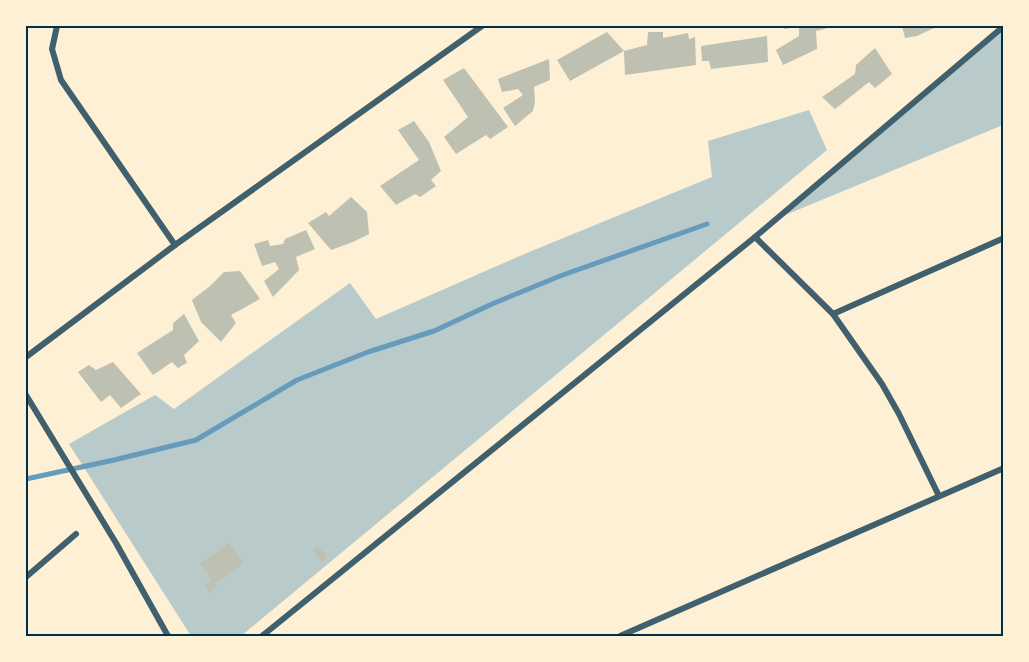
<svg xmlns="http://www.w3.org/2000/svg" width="1029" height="662" font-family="'Roboto Condensed',sans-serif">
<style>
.green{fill:#b9caca}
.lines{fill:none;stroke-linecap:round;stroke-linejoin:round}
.stream{stroke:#669bbc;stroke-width:5}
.building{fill:#bec0b2}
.minor{stroke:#3f606c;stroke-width:6}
.neatline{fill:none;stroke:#003049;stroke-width:2}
</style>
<rect width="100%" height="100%" fill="#fdf0d5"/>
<g class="green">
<path d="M 1003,26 L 1003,125 L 778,218 Z"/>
<path d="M 809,110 L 827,150 L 241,636 L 191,636 L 69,444 L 155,395 L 174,409 L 350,283 L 376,319 L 522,255 L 712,177 L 708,141 Z"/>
</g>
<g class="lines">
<path class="stream" d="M 26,479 L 114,460 L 196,440 L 297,380 L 368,352 L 434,331 L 492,304 L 560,276 L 707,224"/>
</g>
<g class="building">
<path d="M 783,26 L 836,26 L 816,31 L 817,49 L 783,65 L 776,50 L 799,36 L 799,27 L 784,29 Z"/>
<path d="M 902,26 L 941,26 L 932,29 L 917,36 L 905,38 Z"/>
<path d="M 607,32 L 624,51 L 647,45 L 648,32 L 663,32 L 663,38 L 688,33 L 689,39 L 695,37 L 696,65 L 625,75 L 624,51 L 570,81 L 557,60 Z"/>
<path d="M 767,36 L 768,62 L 711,69 L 709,61 L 702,61 L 701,46 Z"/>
<path d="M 875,48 L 892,74 L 875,88 L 869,82 L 835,109 L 822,97 L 855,74 L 856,65 Z"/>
<path d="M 549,59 L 550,80 L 534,87 L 535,102 L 533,111 L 515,126 L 503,108 L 523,95 L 518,89 L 502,92 L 498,79 Z"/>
<path d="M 464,68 L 508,127 L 490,139 L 486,135 L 456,154 L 444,137 L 468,117 L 443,80 Z"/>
<path d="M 414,121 L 429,142 L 441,171 L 431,180 L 436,186 L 420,197 L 415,194 L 396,205 L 380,186 L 419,160 L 398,130 Z"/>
<path d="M 351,197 L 367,212 L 369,234 L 353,242 L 331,250 L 308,223 L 326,212 L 329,216 Z"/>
<path d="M 306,230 L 315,249 L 296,257 L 299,270 L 273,297 L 264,281 L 279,269 L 275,262 L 262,266 L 254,244 L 268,240 L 270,246 L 283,244 L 285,239 Z"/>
<path d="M 240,271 L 260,299 L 231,315 L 236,323 L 221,342 L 201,322 L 192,300 L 210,286 L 224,272 Z"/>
<path d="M 184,314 L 199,341 L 184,355 L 187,363 L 178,368 L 172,362 L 153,375 L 137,353 L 173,330 L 173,323 Z"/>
<path d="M 113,362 L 141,394 L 121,408 L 110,395 L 101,402 L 78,372 L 89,365 L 96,370 Z"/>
<path d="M 229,543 L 244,563 L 215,584 L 217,586 L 210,593 L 204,586 L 212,580 L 200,564 Z"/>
<path d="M 318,546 L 327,557 L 322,562 L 313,550 Z"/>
</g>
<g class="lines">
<g class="minor">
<path d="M 57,26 L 52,49 L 61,80 L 175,245"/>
<path d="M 755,237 L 833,314 L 882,384 L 899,414 L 939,496"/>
<path d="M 833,314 L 1004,238"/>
<path d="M 26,357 L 175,245 L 482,26"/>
<path d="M 26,395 L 116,543 L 168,636"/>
<path d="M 26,577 L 76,534"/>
<path d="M 262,636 L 755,237 L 1004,26"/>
<path d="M 620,636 L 1004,468"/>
</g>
</g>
<rect width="1029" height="662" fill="none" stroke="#fdf0d5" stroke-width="54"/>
<rect x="27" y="27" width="975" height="608" class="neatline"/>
</svg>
